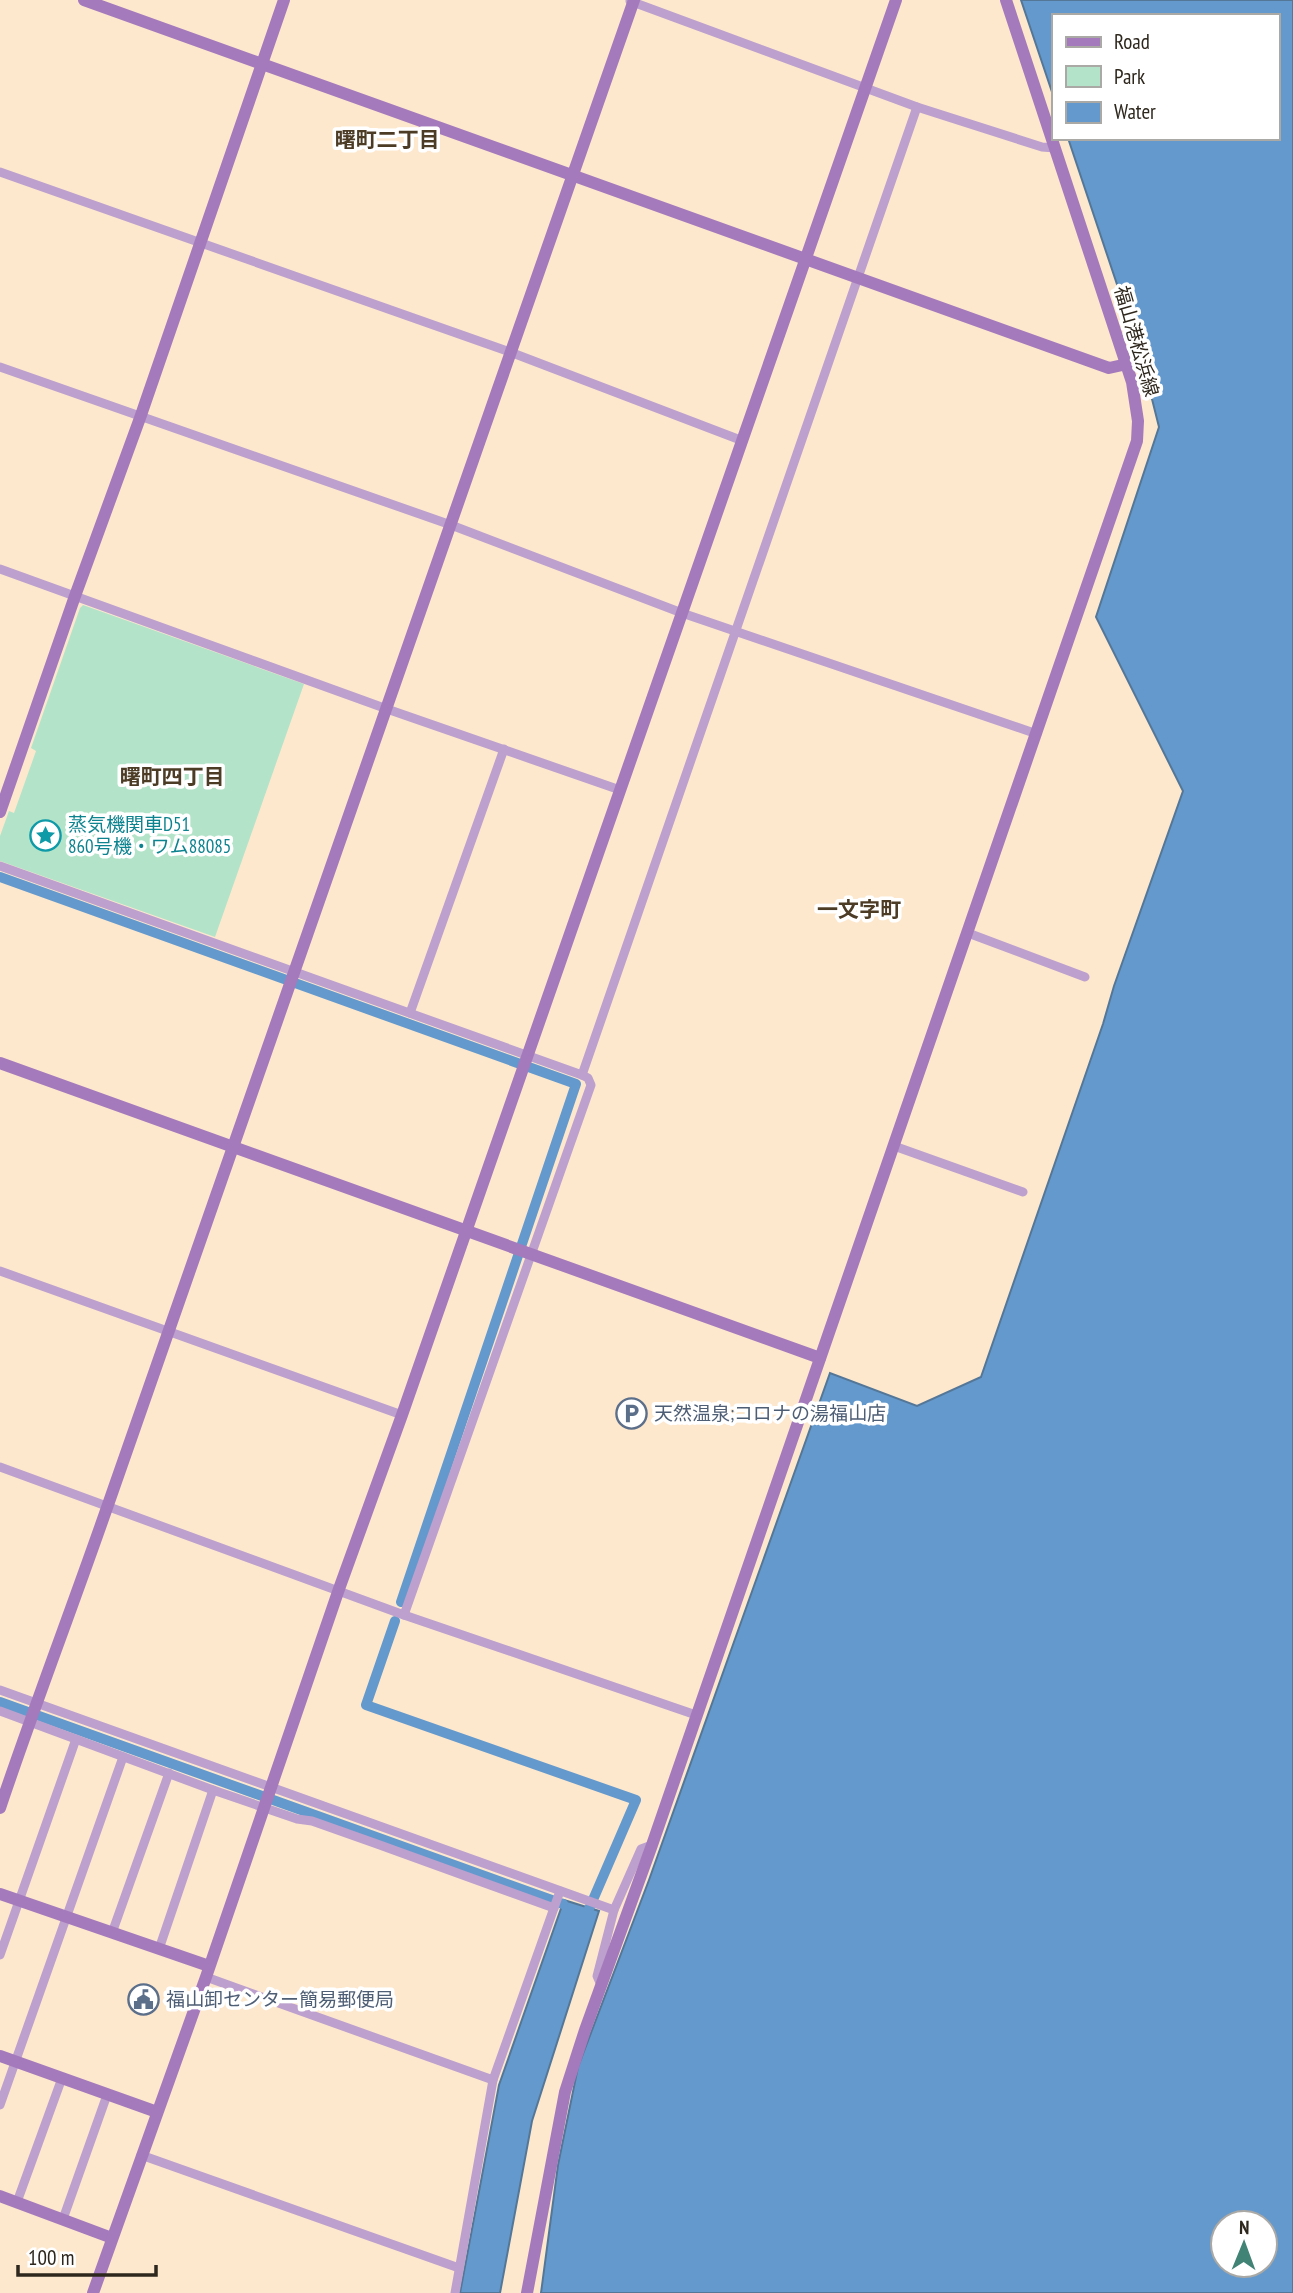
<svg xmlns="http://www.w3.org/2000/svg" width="1293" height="2293" font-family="'PT Sans Narrow','Noto Sans JP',sans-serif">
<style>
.green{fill:#b3e4c9}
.water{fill:#6499cd;stroke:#547798;stroke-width:2;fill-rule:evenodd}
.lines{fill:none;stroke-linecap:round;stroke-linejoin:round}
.canal{stroke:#6499cd;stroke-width:10}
.street{stroke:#bda0cd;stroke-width:9}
.secondary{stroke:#a57abc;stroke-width:12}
.labels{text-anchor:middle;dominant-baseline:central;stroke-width:7;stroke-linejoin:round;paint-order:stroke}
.street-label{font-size:19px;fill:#2e271d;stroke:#fff}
.culture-label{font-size:19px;fill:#0d838f;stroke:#fff;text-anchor:start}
.service-label{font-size:19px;fill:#4e5e75;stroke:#fff;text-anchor:start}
.neighbourhood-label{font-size:21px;font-weight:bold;fill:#4c3b25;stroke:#fff}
</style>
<rect width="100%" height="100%" fill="#fde8ce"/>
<path class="green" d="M 83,605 L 304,684 L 215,937 L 0,861 L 0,836 L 9,811 L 14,813 L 36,751 L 31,748 L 80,608 Z"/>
<g class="water">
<path d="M 1021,0 L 1293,0 L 1293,2293 L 541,2293 L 558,2165 L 578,2067 L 649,1880 L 830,1373 L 917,1406 L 981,1377 L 1103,1024 L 1114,986 L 1183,791 L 1096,617 L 1159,427 L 1142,359 L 1068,138 L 1277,138 L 1277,16 L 1053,16 L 1053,95 ZM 1223,2223 L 1265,2223 L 1265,2265 L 1223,2265 Z"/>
<path d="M 564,1900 L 599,1911 L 532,2121 L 500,2293 L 460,2293 L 499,2085 Z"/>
</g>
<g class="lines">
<g class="canal">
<path d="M 0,877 L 576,1084 L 401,1602"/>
<path d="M 395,1621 L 366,1705 L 636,1800 L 589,1909"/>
<path d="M 0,1702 L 563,1904"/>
</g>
<g class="street">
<path d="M 630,1 L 917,107 L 1042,147 L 1055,148"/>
<path d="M 0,172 L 510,352 L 743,441"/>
<path d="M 0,367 L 451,525 L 682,613 L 1037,734"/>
<path d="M 0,569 L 387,709 L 620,790"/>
<path d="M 0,866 L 582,1075 L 917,107"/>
<path d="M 968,933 L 1085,977"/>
<path d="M 410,1013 L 504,749"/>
<path d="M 894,1146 L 1023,1192"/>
<path d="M 0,1271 L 402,1415"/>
<path d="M 0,1467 L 404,1615 L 696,1715"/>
<path d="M 404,1615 L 591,1085 L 588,1078 L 582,1075"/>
<path d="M 0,1690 L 614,1910 L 641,1849 L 652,1845"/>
<path d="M 0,1711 L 213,1790 L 297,1819 L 312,1821 L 377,1844 L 554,1908"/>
<path d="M 112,1933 L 169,1773"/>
<path d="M 159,1949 L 213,1790"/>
<path d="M 0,1955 L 76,1739"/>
<path d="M 206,1977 L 493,2080"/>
<path d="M 601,1985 L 597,1976 L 614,1910"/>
<path d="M 0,2105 L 123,1757"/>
<path d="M 141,2155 L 459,2268"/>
<path d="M 17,2202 L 62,2078"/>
<path d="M 63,2219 L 107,2095"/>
<path d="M 455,2293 L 493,2080 L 560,1891"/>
</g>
<g class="secondary">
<path d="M 84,0 L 1109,368 L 1127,364"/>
<path d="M 0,812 L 75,596 L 140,418 L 284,0"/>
<path d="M 0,1063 L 820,1358"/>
<path d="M 0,1808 C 35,1704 74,1603 110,1499 C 282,999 460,500 634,0"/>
<path d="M 0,1894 L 209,1966"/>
<path d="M 0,2056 L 157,2112"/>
<path d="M 0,2196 L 112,2238"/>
<path d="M 93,2293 L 206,1977 L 339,1589 L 402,1415 L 896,0"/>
<path d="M 527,2293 L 565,2092 L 585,2030 L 652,1845 L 1137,441 L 1138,421 L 1132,382 L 1006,0"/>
</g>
</g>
<defs>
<symbol id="sight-ring" viewBox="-11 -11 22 22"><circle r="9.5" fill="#fff" stroke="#0f9aa8" stroke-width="1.5"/><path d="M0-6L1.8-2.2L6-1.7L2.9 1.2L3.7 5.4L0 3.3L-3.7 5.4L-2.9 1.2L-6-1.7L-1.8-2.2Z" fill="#0f9aa8"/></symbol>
<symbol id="parking-ring" viewBox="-11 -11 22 22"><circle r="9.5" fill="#fff" stroke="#5c6f8a" stroke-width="1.5"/><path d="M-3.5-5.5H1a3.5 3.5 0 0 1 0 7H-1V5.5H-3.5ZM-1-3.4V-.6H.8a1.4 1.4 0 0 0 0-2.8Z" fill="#5c6f8a"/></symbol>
<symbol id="civic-ring" viewBox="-11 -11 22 22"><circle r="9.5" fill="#fff" stroke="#5c6f8a" stroke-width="1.5"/><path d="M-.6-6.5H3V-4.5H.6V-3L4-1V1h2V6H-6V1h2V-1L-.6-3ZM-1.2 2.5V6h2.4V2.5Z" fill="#5c6f8a"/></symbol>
</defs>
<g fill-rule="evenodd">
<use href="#sight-ring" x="28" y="818" width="35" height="35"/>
<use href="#parking-ring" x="614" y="1396" width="35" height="35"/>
<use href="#civic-ring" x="126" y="1982" width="35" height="35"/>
</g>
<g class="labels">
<g class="street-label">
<text transform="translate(1137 341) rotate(74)">福山港松浜線</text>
</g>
<g class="culture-label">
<text x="68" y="824">蒸気機関車D51<tspan x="68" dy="22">860号機・ワム88085</tspan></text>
</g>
<g class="service-label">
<text x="654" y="1413">天然温泉;コロナの湯福山店</text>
<text x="166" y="1999">福山卸センター簡易郵便局</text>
</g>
<g class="neighbourhood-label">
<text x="387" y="139">曙町二丁目</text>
<text x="172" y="776">曙町四丁目</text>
<text x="859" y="909">一文字町</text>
</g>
</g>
<rect x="1052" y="14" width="228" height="126" fill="#ffffff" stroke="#aba9a5" stroke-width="2"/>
<rect x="1066" y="37" width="35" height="10" fill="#a57abc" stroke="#aba9a5" stroke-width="2"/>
<text x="1114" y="49" font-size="21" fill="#2e271d">Road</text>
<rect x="1066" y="66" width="35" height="21" fill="#b3e4c9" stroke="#aba9a5" stroke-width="2"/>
<text x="1114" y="84" font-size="21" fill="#2e271d">Park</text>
<rect x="1066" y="102" width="35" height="21" fill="#6499cd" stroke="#aba9a5" stroke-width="2"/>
<text x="1114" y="119" font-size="21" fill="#2e271d">Water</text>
<g transform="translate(1244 2244) rotate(1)"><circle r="33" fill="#ffffff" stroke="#aba9a5" stroke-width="2"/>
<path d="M0-5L12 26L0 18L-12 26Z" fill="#418375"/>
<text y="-10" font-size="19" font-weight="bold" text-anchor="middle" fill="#2e271d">N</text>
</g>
<path d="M18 2265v10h138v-10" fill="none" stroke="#2e271d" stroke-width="3.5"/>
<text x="28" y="2265" font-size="21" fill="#2e271d" stroke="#ffffff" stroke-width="5" paint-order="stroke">100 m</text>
</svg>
